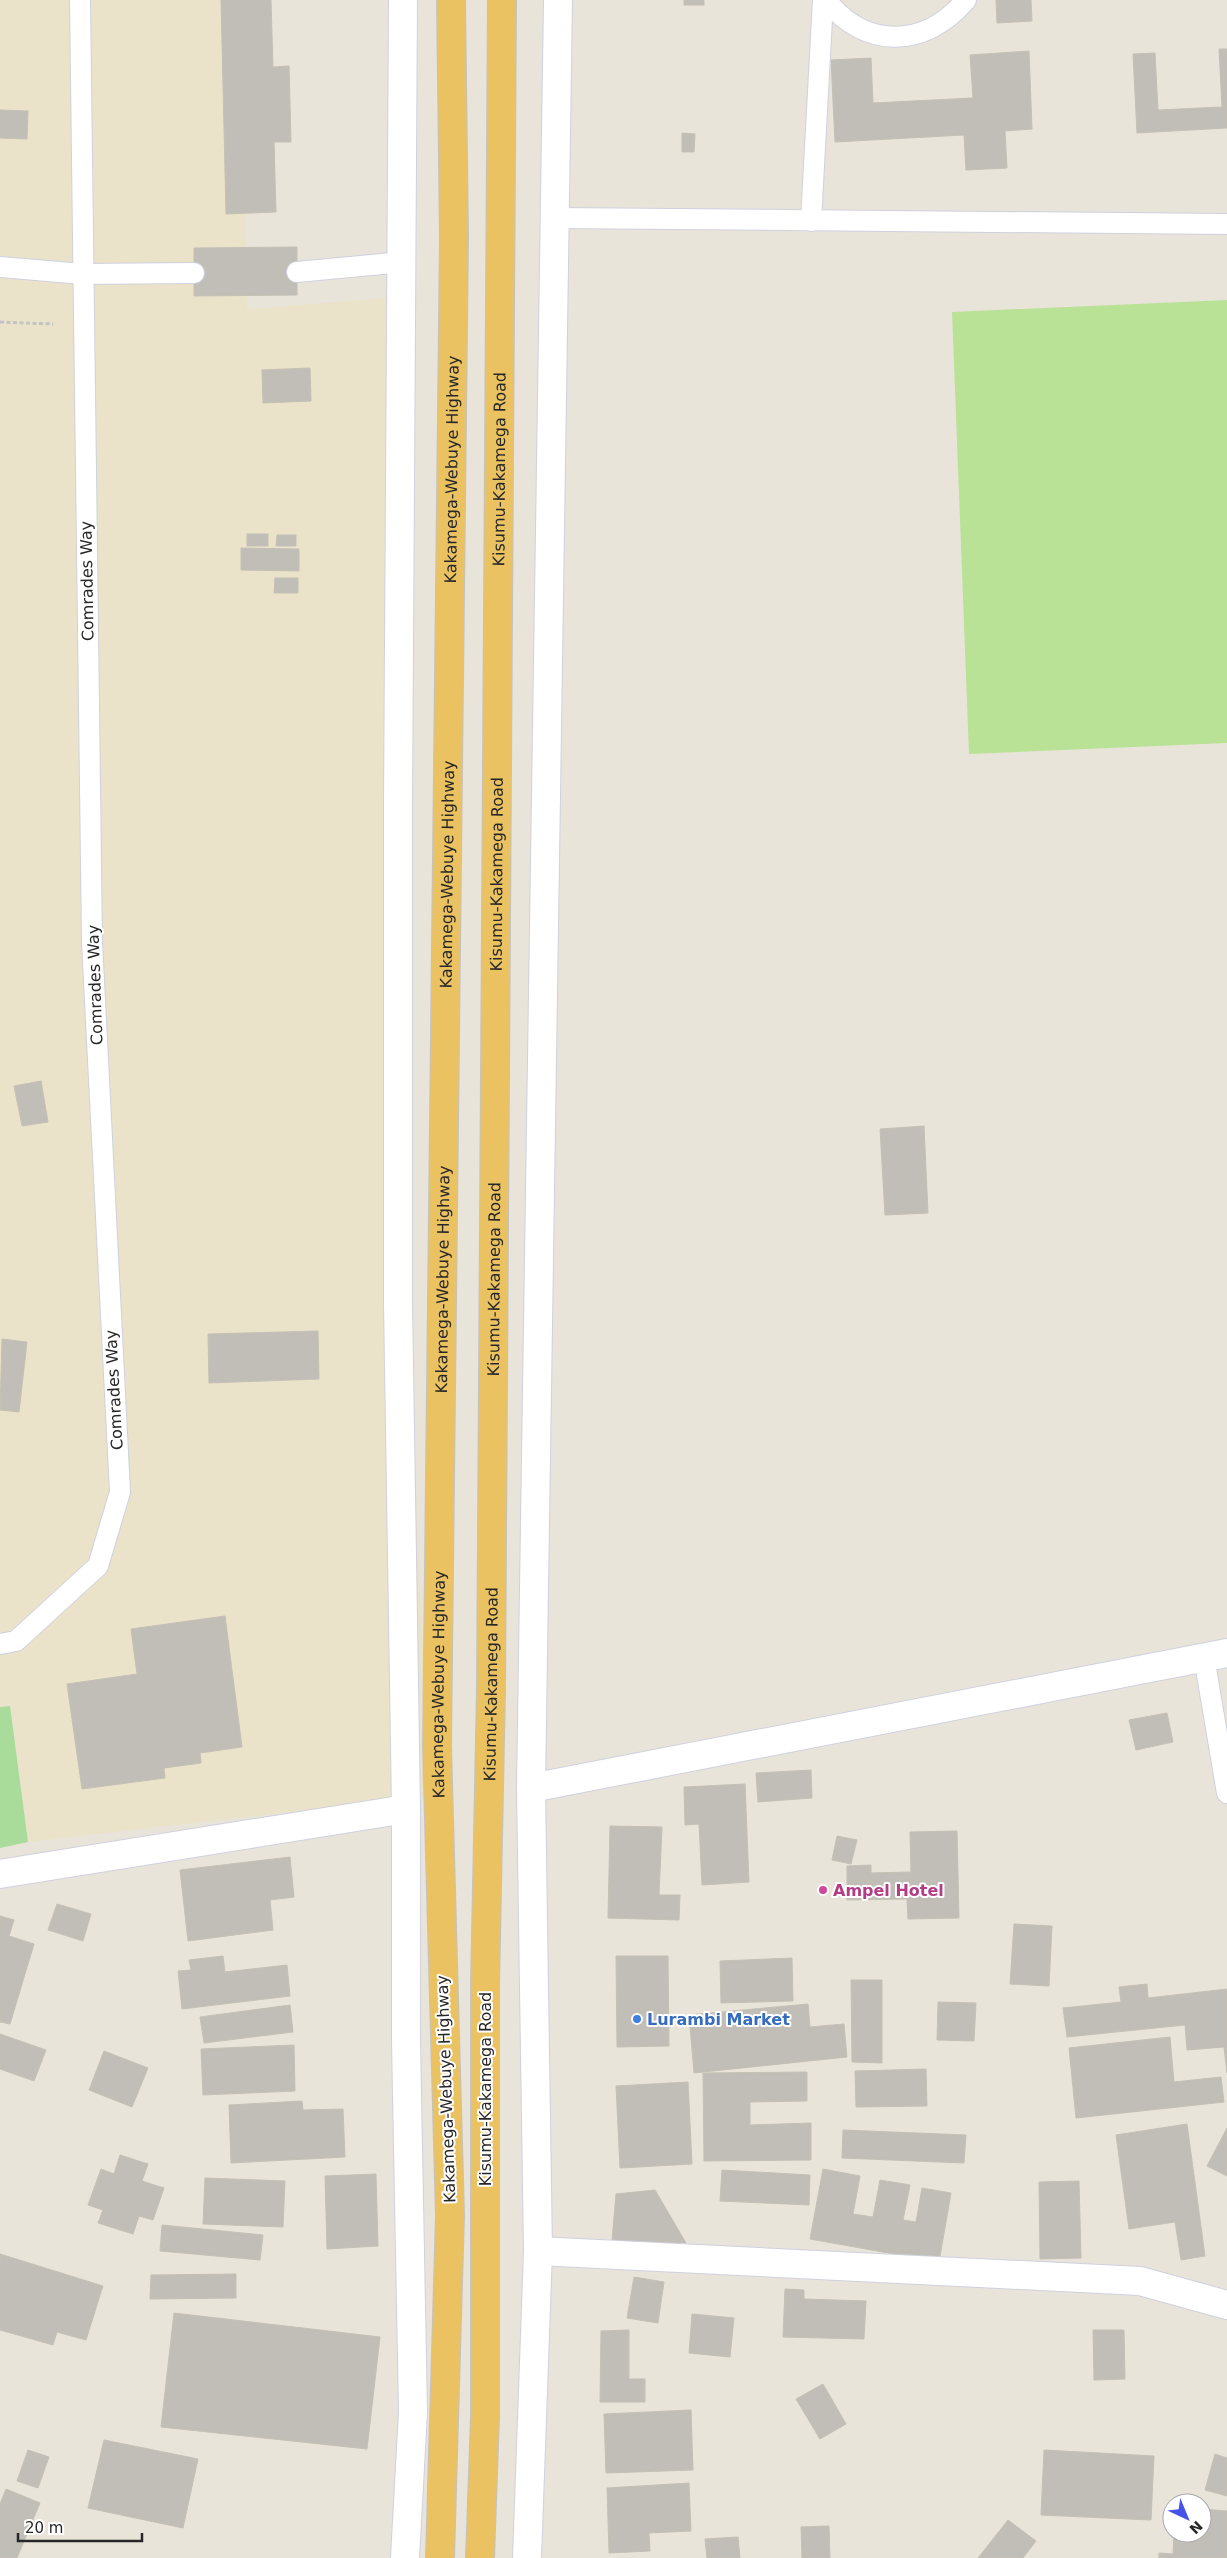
<svg xmlns="http://www.w3.org/2000/svg" width="1227" height="2558" font-family="'DejaVu Sans',sans-serif">
<style>
.education{fill:#eae3ca}
.green{fill:#a9dc9a}
.pitch{fill:#b9e297}
.building{fill:#c1beb7;stroke:#c4c0b4}
.lines{fill:none;stroke-linecap:round;stroke-linejoin:round}
.service-casing{stroke:#cfd1df;stroke-width:22}
.minor-casing{stroke:#cfd1df;stroke-width:30}
.trunk-casing{stroke:#c3c3c3;stroke-width:30}
.path{stroke:#c3c3c3;stroke-width:3;stroke-dasharray:4 2.5;stroke-linecap:butt}
.service{stroke:#fff;stroke-width:20}
.minor{stroke:#fff;stroke-width:28}
.trunk{stroke:#eac261;stroke-width:28}
.hotel-dot{fill:#d1479c;stroke:#fff;stroke-width:2}
.shop-dot{fill:#3f7fe0;stroke:#fff;stroke-width:2}
.labels{text-anchor:middle;dominant-baseline:central;stroke-width:4;stroke-linejoin:round;paint-order:stroke}
.street-label{font-size:16px;fill:#272727;stroke:#fff}
.hotel-label{font-size:16px;font-weight:bold;fill:#b23c85;stroke:#fff;text-anchor:start}
.shop-label{font-size:16px;font-weight:bold;fill:#366cbe;stroke:#fff;text-anchor:start}
</style>
<rect width="100%" height="100%" fill="#e9e4da"/>
<path class="education" d="M 0,0 L 243,0 L 247,309 L 398,297 L 391,945 L 430,1796 L 28,1842 L 10,1706 L 0,1707 Z"/>
<path class="green" d="M 10,1706 L 28,1842 L 0,1848 L 0,1707 Z"/>
<path class="pitch" d="M 1227,300 L 1227,743 L 969,754 L 952,312 Z"/>
<g class="building">
<path d="M 221,0 L 271,0 L 273,67 L 289,66 L 291,142 L 274,142 L 276,212 L 226,214 Z"/>
<rect x="684" y="0" width="20" height="5"/>
<path d="M 996,0 L 1031,0 L 1032,21 L 997,23 Z"/>
<path d="M 1219,49 L 1227,49 L 1227,128 L 1137,133 L 1133,54 L 1155,53 L 1158,110 L 1222,107 Z"/>
<path d="M 1029,51 L 1032,129 L 1005,131 L 1007,168 L 966,170 L 964,135 L 835,142 L 831,60 L 871,58 L 873,103 L 973,98 L 970,55 Z"/>
<path d="M 0,110 L 28,111 L 27,139 L 0,138 Z"/>
<path d="M 682,133 L 695,134 L 694,152 L 682,152 Z"/>
<path d="M 297,247 L 297,295 L 194,296 L 194,248 Z"/>
<path d="M 310,368 L 311,401 L 263,403 L 262,370 Z"/>
<rect x="247" y="534" width="21" height="12"/>
<path d="M 277,535 L 296,535 L 296,546 L 276,546 Z"/>
<path d="M 241,548 L 299,549 L 299,571 L 241,570 Z"/>
<path d="M 275,578 L 298,578 L 298,593 L 274,593 Z"/>
<path d="M 41,1081 L 48,1122 L 22,1126 L 14,1086 Z"/>
<path d="M 924,1126 L 928,1213 L 885,1215 L 880,1129 Z"/>
<path d="M 318,1331 L 319,1379 L 209,1383 L 208,1334 Z"/>
<path d="M 2,1339 L 27,1342 L 19,1412 L 0,1410 Z"/>
<path d="M 225,1616 L 242,1747 L 200,1753 L 201,1763 L 164,1768 L 165,1778 L 82,1789 L 67,1684 L 137,1674 L 131,1629 Z"/>
<path d="M 1167,1713 L 1173,1742 L 1136,1750 L 1129,1720 Z"/>
<path d="M 811,1770 L 812,1798 L 758,1802 L 756,1773 Z"/>
<path d="M 745,1784 L 749,1882 L 702,1885 L 699,1824 L 685,1825 L 684,1787 Z"/>
<path d="M 610,1826 L 662,1827 L 659,1895 L 680,1895 L 679,1920 L 608,1918 Z"/>
<path d="M 957,1831 L 959,1918 L 908,1919 L 907,1899 L 847,1900 L 847,1866 L 871,1865 L 871,1873 L 911,1872 L 910,1832 Z"/>
<path d="M 837,1836 L 857,1840 L 851,1864 L 832,1860 Z"/>
<path d="M 290,1857 L 294,1897 L 270,1900 L 273,1930 L 188,1941 L 180,1870 Z"/>
<path d="M 57,1904 L 91,1914 L 83,1941 L 48,1930 Z"/>
<path d="M 0,1916 L 14,1920 L 9,1936 L 34,1944 L 10,2024 L 0,2022 Z"/>
<path d="M 1014,1924 L 1052,1926 L 1049,1986 L 1010,1984 Z"/>
<path d="M 223,1956 L 225,1972 L 287,1965 L 290,1996 L 182,2009 L 178,1971 L 191,1970 L 189,1960 Z"/>
<path d="M 616,1956 L 668,1956 L 669,2046 L 617,2047 Z"/>
<path d="M 792,1958 L 793,2001 L 721,2003 L 720,1961 Z"/>
<path d="M 851,1980 L 882,1980 L 882,2063 L 852,2062 Z"/>
<path d="M 1147,1984 L 1148,1998 L 1227,1989 L 1227,2073 L 1224,2047 L 1187,2050 L 1185,2025 L 1067,2037 L 1063,2008 L 1121,2002 L 1119,1987 Z"/>
<path d="M 938,2002 L 976,2003 L 974,2041 L 937,2040 Z"/>
<path d="M 808,2004 L 810,2027 L 844,2024 L 847,2057 L 694,2073 L 689,2015 Z"/>
<path d="M 290,2005 L 293,2032 L 204,2043 L 200,2017 Z"/>
<path d="M 0,2034 L 46,2050 L 34,2081 L 0,2069 Z"/>
<path d="M 1170,2037 L 1174,2082 L 1221,2077 L 1224,2102 L 1076,2118 L 1069,2048 Z"/>
<path d="M 294,2045 L 295,2091 L 203,2095 L 201,2049 Z"/>
<path d="M 104,2051 L 148,2068 L 132,2107 L 89,2090 Z"/>
<path d="M 926,2069 L 927,2106 L 856,2107 L 855,2071 Z"/>
<path d="M 807,2072 L 807,2101 L 750,2102 L 750,2125 L 811,2123 L 811,2160 L 704,2161 L 703,2073 Z"/>
<path d="M 688,2082 L 692,2164 L 620,2168 L 616,2086 Z"/>
<path d="M 302,2101 L 303,2110 L 343,2109 L 345,2157 L 231,2163 L 229,2105 Z"/>
<path d="M 1187,2124 L 1205,2256 L 1181,2260 L 1175,2222 L 1129,2229 L 1116,2135 Z"/>
<path d="M 1227,2128 L 1227,2176 L 1207,2166 Z"/>
<path d="M 843,2130 L 966,2135 L 964,2163 L 842,2158 Z"/>
<path d="M 120,2155 L 148,2164 L 142,2181 L 164,2188 L 153,2220 L 139,2216 L 133,2234 L 98,2223 L 103,2210 L 88,2205 L 101,2169 L 114,2174 Z"/>
<path d="M 823,2169 L 860,2176 L 853,2214 L 873,2217 L 880,2180 L 910,2185 L 903,2220 L 916,2222 L 922,2188 L 951,2193 L 939,2262 L 810,2239 Z"/>
<path d="M 722,2170 L 810,2175 L 809,2205 L 720,2201 Z"/>
<path d="M 376,2174 L 378,2246 L 327,2249 L 325,2176 Z"/>
<path d="M 205,2178 L 285,2181 L 283,2227 L 203,2224 Z"/>
<path d="M 1079,2181 L 1081,2258 L 1040,2259 L 1039,2182 Z"/>
<path d="M 655,2190 L 686,2243 L 612,2241 L 616,2194 Z"/>
<path d="M 162,2225 L 263,2235 L 260,2260 L 160,2251 Z"/>
<path d="M 0,2254 L 103,2286 L 86,2340 L 57,2332 L 53,2345 L 0,2330 Z"/>
<path d="M 236,2274 L 236,2298 L 150,2299 L 151,2275 Z"/>
<path d="M 634,2277 L 664,2282 L 658,2323 L 627,2318 Z"/>
<path d="M 785,2289 L 804,2290 L 804,2299 L 866,2301 L 864,2339 L 783,2337 Z"/>
<path d="M 174,2313 L 380,2337 L 367,2449 L 161,2427 Z"/>
<path d="M 692,2314 L 734,2318 L 730,2357 L 689,2353 Z"/>
<path d="M 629,2330 L 629,2379 L 645,2379 L 645,2402 L 600,2402 L 601,2331 Z"/>
<path d="M 1093,2330 L 1124,2330 L 1125,2379 L 1094,2380 Z"/>
<path d="M 823,2384 L 846,2424 L 820,2439 L 796,2399 Z"/>
<path d="M 691,2410 L 693,2470 L 606,2473 L 604,2414 Z"/>
<path d="M 104,2440 L 198,2459 L 183,2528 L 88,2508 Z"/>
<path d="M 28,2450 L 49,2457 L 38,2488 L 17,2481 Z"/>
<path d="M 1044,2450 L 1154,2456 L 1151,2520 L 1041,2515 Z"/>
<path d="M 1215,2454 L 1227,2458 L 1227,2496 L 1205,2490 Z"/>
<path d="M 689,2483 L 691,2531 L 649,2533 L 650,2551 L 609,2553 L 607,2488 Z"/>
<path d="M 6,2489 L 40,2503 L 17,2558 L 0,2558 L 0,2504 Z"/>
<path d="M 1202,2509 L 1227,2511 L 1227,2558 L 1159,2558 L 1159,2553 L 1173,2554 L 1174,2533 L 1202,2533 Z"/>
<path d="M 1008,2520 L 1036,2541 L 1023,2558 L 978,2558 Z"/>
<path d="M 829,2526 L 830,2558 L 802,2558 L 801,2527 Z"/>
<path d="M 738,2537 L 740,2558 L 707,2558 L 705,2539 Z"/>
</g>
<g class="lines">
<defs>
<g id="service">
<path d="M 826,0 C 866,50 925,48 966,0"/>
<path d="M 556,218 L 1227,224"/>
<path d="M 811,221 L 823,0"/>
<path d="M 0,267 L 83,274 L 194,273"/>
<path d="M 297,272 L 403,262"/>
<path d="M 0,1644 L 16,1641 L 98,1566 L 120,1492 L 92,942 L 80,0"/>
<path d="M 1204,1657 L 1227,1793"/>
</g>
<g id="minor">
<path d="M 403,0 L 398,806 L 398,1303 L 406,1809 L 406,2041 L 413,2412 L 405,2558"/>
<path d="M 531,1788 L 1227,1653"/>
<path d="M 0,1874 L 406,1809"/>
<path d="M 538,2251 L 1140,2281 L 1227,2305"/>
<path d="M 527,2558 L 538,2251 L 531,1788 L 558,0"/>
</g>
<g id="trunk">
<path id="s1" d="M 440,2558 L 450,2215 L 437,1746 L 454,237 L 451,0"/>
<path id="s2" d="M 480,2558 L 485,2417 L 485,1985 L 491,1690 L 502,0"/>
</g>
</defs>
<use href="#service" class="service-casing"/>
<use href="#minor" class="minor-casing"/>
<use href="#trunk" class="trunk-casing"/>
<path class="path" d="M 0,322 L 53,324"/>
<use href="#service" class="service"/>
<use href="#minor" class="minor"/>
<use href="#trunk" class="trunk"/>
</g>
<circle class="hotel-dot" cx="823" cy="1890" r="5"/>
<circle class="shop-dot" cx="637" cy="2019" r="5"/>
<g class="labels">
<g class="street-label">
<text stroke="none"><textPath href="#s1" startOffset="2089">Kakamega-Webuye Highway</textPath></text>
<text stroke="none"><textPath href="#s2" startOffset="2089">Kisumu-Kakamega Road</textPath></text>
<text transform="translate(87 581) rotate(-91)">Comrades Way</text>
<text stroke="none"><textPath href="#s1" startOffset="1684">Kakamega-Webuye Highway</textPath></text>
<text stroke="none"><textPath href="#s2" startOffset="1684">Kisumu-Kakamega Road</textPath></text>
<text transform="translate(95 985) rotate(-92)">Comrades Way</text>
<text stroke="none"><textPath href="#s1" startOffset="1279">Kakamega-Webuye Highway</textPath></text>
<text stroke="none"><textPath href="#s2" startOffset="1279">Kisumu-Kakamega Road</textPath></text>
<text transform="translate(114 1390) rotate(-93)">Comrades Way</text>
<text stroke="none"><textPath href="#s1" startOffset="874">Kakamega-Webuye Highway</textPath></text>
<text stroke="none"><textPath href="#s2" startOffset="874">Kisumu-Kakamega Road</textPath></text>
<text transform="translate(446 2089) rotate(-92)">Kakamega-Webuye Highway</text>
<text transform="translate(485 2089) rotate(-90)">Kisumu-Kakamega Road</text>
</g>
<g class="hotel-label">
<text x="833" y="1890">Ampel Hotel</text>
</g>
<g class="shop-label">
<text x="647" y="2019">Lurambi Market</text>
</g>
</g>
<g transform="translate(1187 2518) rotate(136)"><circle r="24" fill="#ffffff" stroke="#a9a9a9"/>
<path d="M0-4L9 19L0 12L-9 19Z" fill="#4652ea"/>
<text y="-8" font-size="14" font-weight="bold" text-anchor="middle" fill="#272727">N</text>
</g>
<path d="M18 2533v8h124v-8" fill="none" stroke="#272727" stroke-width="2.5"/>
<text x="25" y="2533" font-size="15" fill="#272727" stroke="#ffffff" stroke-width="4" paint-order="stroke">20 m</text>
</svg>
